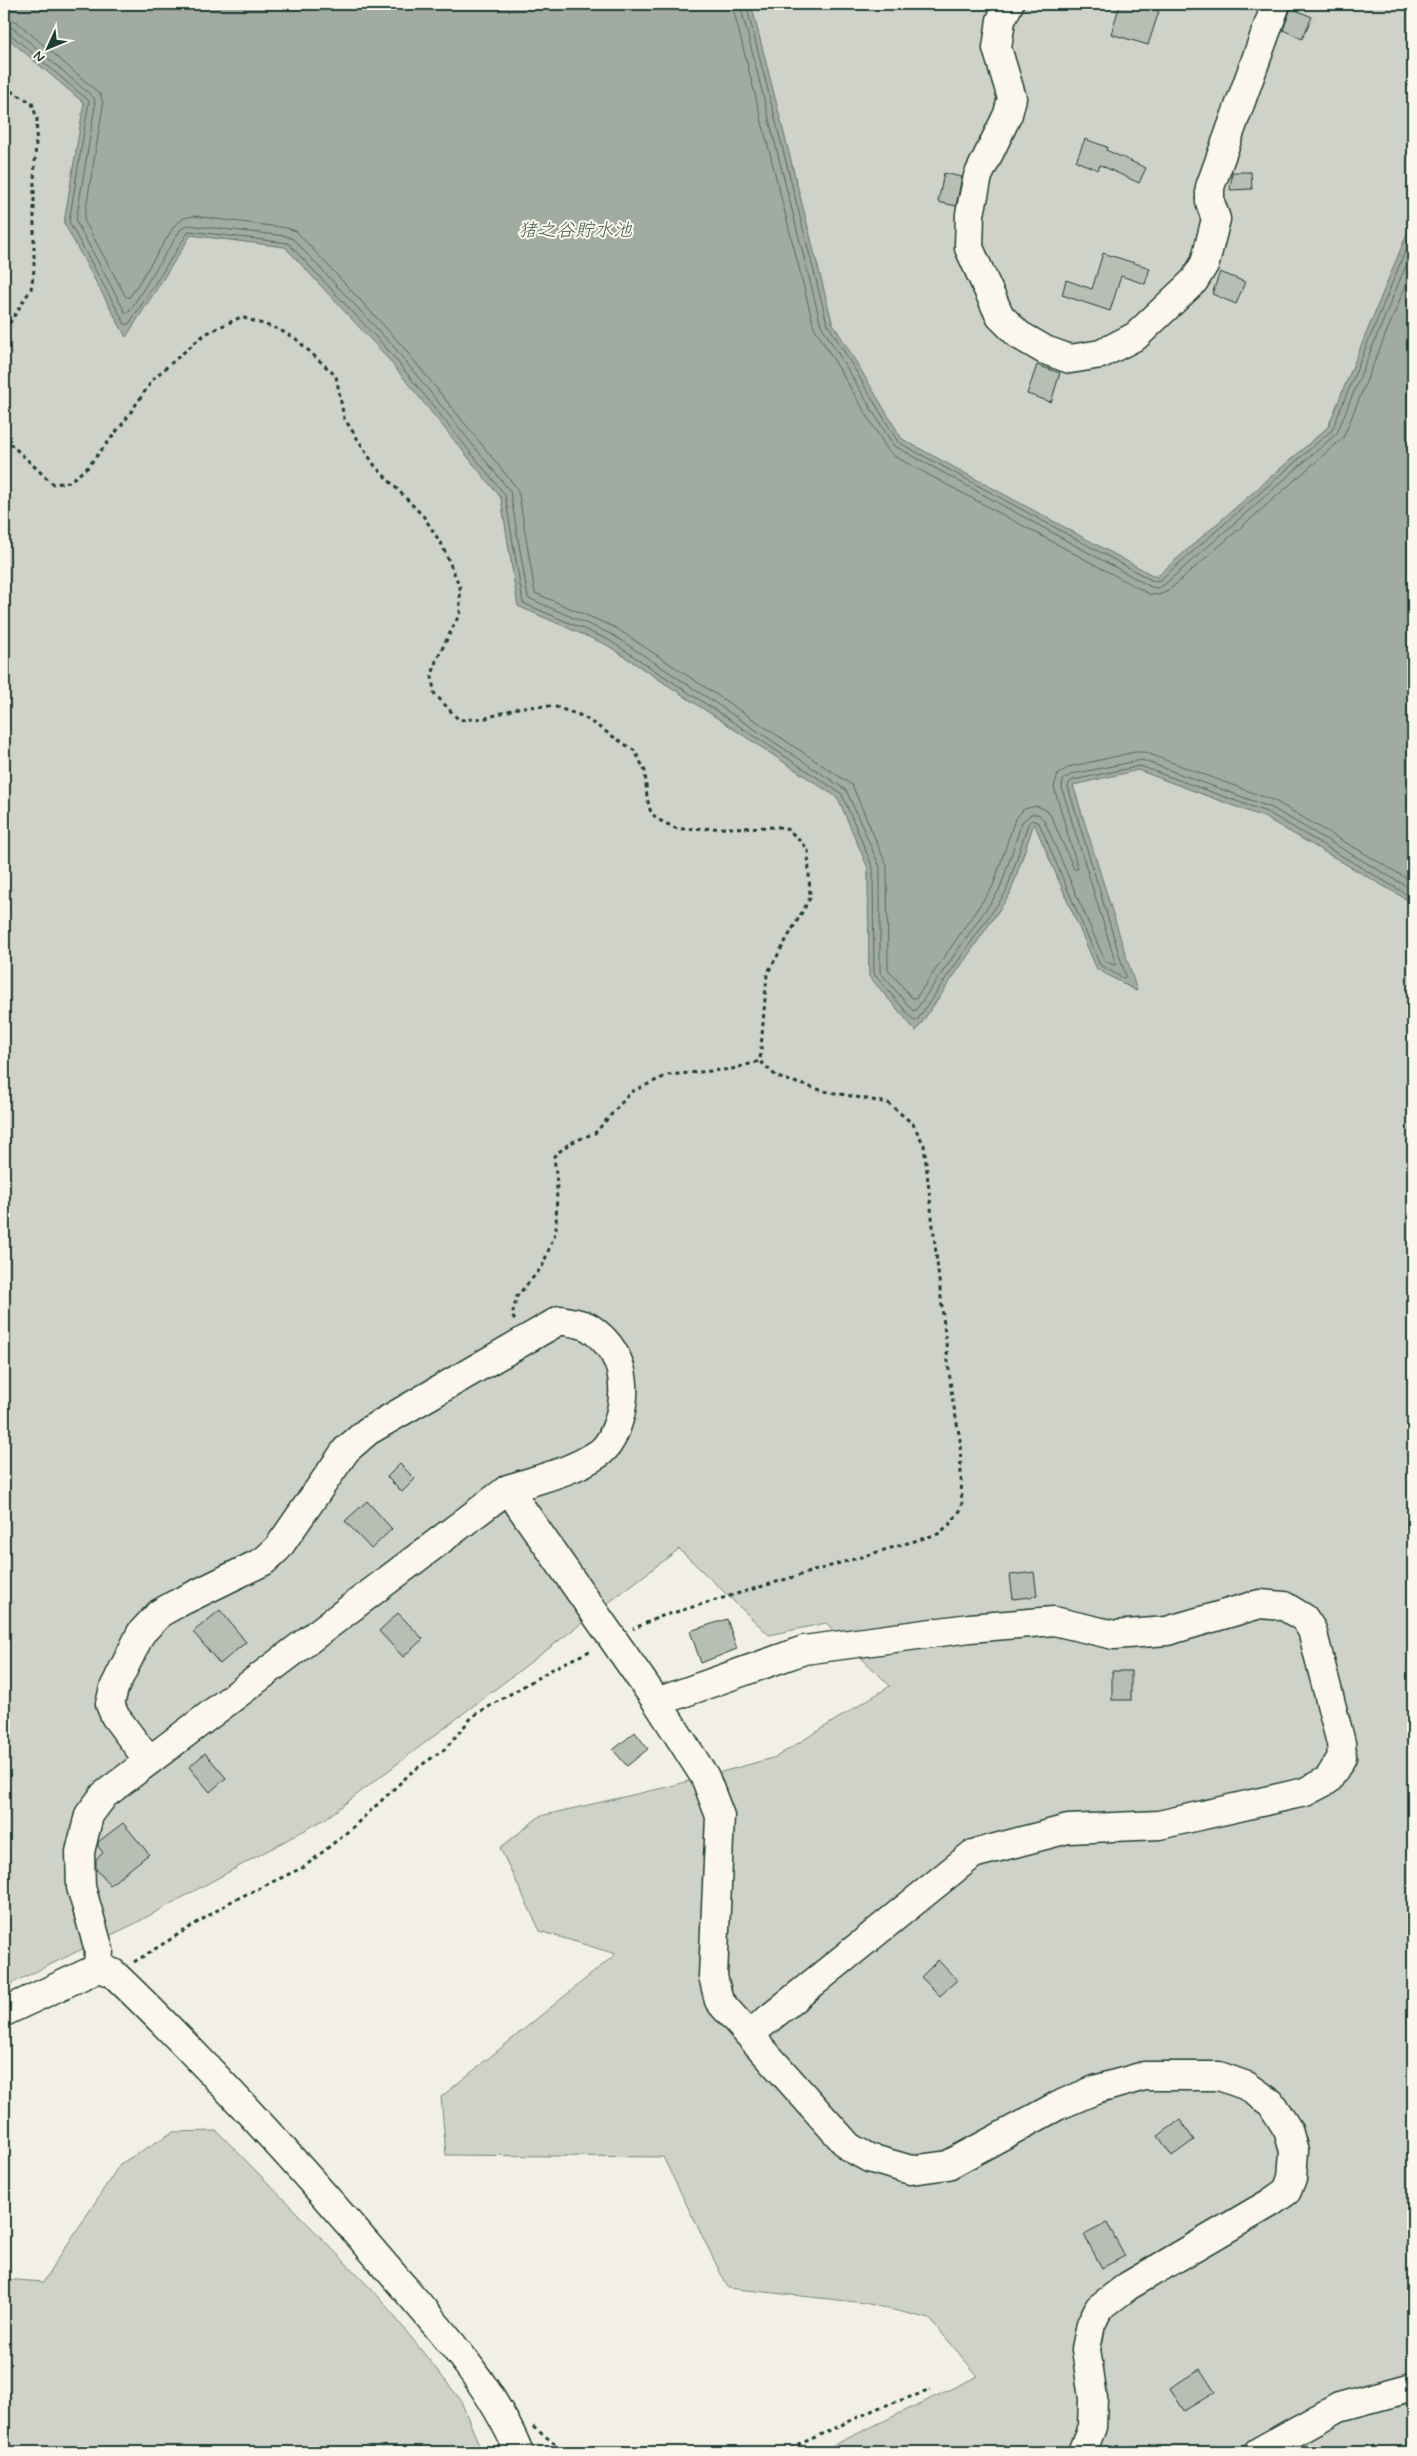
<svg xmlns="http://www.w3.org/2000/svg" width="1417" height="2456" font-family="Mynerve,'Klee One',sans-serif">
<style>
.green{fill:#cfd2c8;stroke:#77887e}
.water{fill:#a2aba1;stroke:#6e7f75}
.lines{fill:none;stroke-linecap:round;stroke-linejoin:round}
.shore{stroke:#536960;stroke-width:1}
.building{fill:#b7beb3;stroke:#1f3d34}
.minor-casing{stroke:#1f3d34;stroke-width:31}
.path{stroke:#1f3d34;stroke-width:3;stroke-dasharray:4 4;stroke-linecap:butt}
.minor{stroke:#fbf7ec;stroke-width:28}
.labels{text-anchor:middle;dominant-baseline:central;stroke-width:4;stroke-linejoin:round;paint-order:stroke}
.water-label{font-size:19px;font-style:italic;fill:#465e55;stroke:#fbf7ec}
</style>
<rect width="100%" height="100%" fill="#f2f0e5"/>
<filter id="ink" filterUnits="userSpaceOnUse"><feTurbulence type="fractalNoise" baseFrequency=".02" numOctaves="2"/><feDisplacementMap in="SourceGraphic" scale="10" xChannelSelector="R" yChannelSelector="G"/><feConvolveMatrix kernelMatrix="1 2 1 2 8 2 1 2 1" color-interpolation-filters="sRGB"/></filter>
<g filter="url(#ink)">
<g class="green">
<path d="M 751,4 L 1413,4 L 1413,219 L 1328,427 L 1156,577 L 902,439 L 832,322 Z"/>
<path d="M 4,35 L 84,103 L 64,223 L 126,337 L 191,235 L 285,247 L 385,354 L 501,498 L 518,606 L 607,645 L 838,798 L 868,868 L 869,976 L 916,1031 L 1010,894 L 1034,823 L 1097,969 L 1136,991 L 1073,785 L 1138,770 L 1266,818 L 1413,903 L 1413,2452 L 819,2452 L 978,2376 L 930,2319 L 865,2303 L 728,2288 L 663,2157 L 446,2155 L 441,2097 L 616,1954 L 540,1931 L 500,1848 L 540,1816 L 667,1787 L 776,1757 L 890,1686 L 826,1623 L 769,1635 L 679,1549 L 325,1819 L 136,1923 L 4,1987 Z"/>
<path d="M 217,2131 L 379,2297 L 460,2399 L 482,2452 L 4,2452 L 4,2279 L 43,2282 L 120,2164 L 173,2132 Z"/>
</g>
<path class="water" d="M 4,4 L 751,4 L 832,322 L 902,439 L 1156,577 L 1328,427 L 1413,219 L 1413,903 L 1266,818 L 1138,770 L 1073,785 L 1137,991 L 1097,969 L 1034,823 L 1010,894 L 916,1031 L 869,976 L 868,868 L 838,798 L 607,645 L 518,606 L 501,498 L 384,354 L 285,247 L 191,235 L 126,337 L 64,223 L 84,103 L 4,35 Z"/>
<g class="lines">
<g class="shore">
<path d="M 732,4 L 814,327 L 887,449 L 894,456 L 1149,594 L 1159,595 L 1168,591 L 1343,438 L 1413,268"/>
<path d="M 740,4 L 821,325 L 893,445 L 1151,587 L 1158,588 L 1164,585 L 1337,433 L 1413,248"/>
<path d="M 746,4 L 827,323 L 898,442 L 1153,581 L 1160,580 L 1332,430 L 1413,232"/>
<path d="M 4,17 L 17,22 L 101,95 L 103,106 L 84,220 L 126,297 L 130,297 L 175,225 L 184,218 L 194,216 L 287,228 L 296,231 L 399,342 L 516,487 L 519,495 L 535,593 L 616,628 L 852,785 L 887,866 L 888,969 L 912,998 L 916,998 L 993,886 L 1015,819 L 1024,809 L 1037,806 L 1046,810 L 1051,816 L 1074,869 L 1078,869 L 1054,787 L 1058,774 L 1069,767 L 1135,752 L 1144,752 L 1275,801 L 1413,882"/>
<path d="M 4,25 L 13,28 L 94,98 L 95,106 L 76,221 L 125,312 L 129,312 L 181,229 L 187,225 L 286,236 L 293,239 L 393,346 L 510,491 L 528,598 L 613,635 L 846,790 L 880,867 L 880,972 L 913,1011 L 916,1010 L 1000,889 L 1022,822 L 1031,814 L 1038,814 L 1044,820 L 1105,961 L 1113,965 L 1116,964 L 1062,789 L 1063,780 L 1072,774 L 1142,760 L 1272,808 L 1413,890"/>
<path d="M 4,31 L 9,33 L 89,101 L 69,222 L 125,324 L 129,324 L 189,231 L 288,243 L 388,350 L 505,495 L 523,603 L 609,640 L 842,794 L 873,868 L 874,974 L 914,1021 L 917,1020 L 1006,892 L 1028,824 L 1032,820 L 1039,823 L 1100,965 L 1123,978 L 1126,977 L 1068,787 L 1069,783 L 1073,780 L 1140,766 L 1269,813 L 1413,898"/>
</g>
</g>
<g class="building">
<path d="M 1120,4 L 1137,4 L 1159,11 L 1148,45 L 1111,34 Z"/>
<path d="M 1291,8 L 1312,17 L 1302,39 L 1283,30 Z"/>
<path d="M 1085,139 L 1107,147 L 1106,150 L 1146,168 L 1139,183 L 1100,165 L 1098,170 L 1076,161 Z"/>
<path d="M 1232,172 L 1251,172 L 1252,189 L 1230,190 Z"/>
<path d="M 944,173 L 962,177 L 956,206 L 938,202 Z"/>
<path d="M 1103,253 L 1150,268 L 1145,284 L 1121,276 L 1110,311 L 1062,295 L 1066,280 L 1092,289 Z"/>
<path d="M 1220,272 L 1245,282 L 1236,304 L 1212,294 Z"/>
<path d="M 1037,365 L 1060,373 L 1051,402 L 1027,394 Z"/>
<path d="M 400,1464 L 415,1479 L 402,1492 L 387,1477 Z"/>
<path d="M 367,1501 L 392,1529 L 371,1549 L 345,1521 Z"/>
<path d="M 1034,1572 L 1037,1596 L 1013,1599 L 1010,1575 Z"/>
<path d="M 220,1610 L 246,1642 L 220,1664 L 193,1632 Z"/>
<path d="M 398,1613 L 423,1639 L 403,1657 L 379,1631 Z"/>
<path d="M 727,1619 L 737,1649 L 701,1663 L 690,1631 Z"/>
<rect x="1112" y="1671" width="19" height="29"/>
<path d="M 635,1732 L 648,1749 L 627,1766 L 613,1750 Z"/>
<path d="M 205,1753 L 226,1778 L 210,1792 L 189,1767 Z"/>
<path d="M 123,1823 L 149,1854 L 110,1885 L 96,1869 L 96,1859 L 103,1853 L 98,1846 L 98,1842 Z"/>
<path d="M 938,1960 L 957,1980 L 940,1996 L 921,1977 Z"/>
<path d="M 1180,2120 L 1194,2140 L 1172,2156 L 1158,2136 Z"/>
<path d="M 1107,2223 L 1125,2256 L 1102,2268 L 1084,2235 Z"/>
<path d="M 1200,2369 L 1215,2392 L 1184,2411 L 1170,2388 Z"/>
</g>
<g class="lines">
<defs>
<g id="minor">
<path d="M 1009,4 L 1001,20 L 997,48 L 1012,98 L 1008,114 L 978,176 L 970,214 L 969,248 L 1000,316 L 1019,335 L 1045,350 L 1070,359 L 1101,354 L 1136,336 L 1194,281 L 1205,263 L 1216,219 L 1210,202 L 1210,187 L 1276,4"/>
<path d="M 508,1489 L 657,1702 L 705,1777 L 720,1816 L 713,1976 L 719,2001 L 849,2147 L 869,2158 L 911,2170 L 948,2165 L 1057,2106 L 1095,2090 L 1144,2076 L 1219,2076 L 1247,2086 L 1271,2103 L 1288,2130 L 1294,2151 L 1292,2178 L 1287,2191 L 1270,2203 L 1128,2286 L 1099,2308 L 1091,2324 L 1086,2349 L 1093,2398 L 1092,2427 L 1082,2452"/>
<path d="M 657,1702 L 804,1650 L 970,1628 L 1054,1621 L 1114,1635 L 1167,1631 L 1260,1604 L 1284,1606 L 1304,1618 L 1312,1630 L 1341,1743 L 1342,1757 L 1328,1780 L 1305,1792 L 1159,1825 L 1068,1829 L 973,1854 L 750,2034"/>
<path d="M 98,1968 L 99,1950 L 81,1887 L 80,1852 L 89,1815 L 104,1795 L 508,1489 C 538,1479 571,1472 598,1454 C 610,1446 615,1432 619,1419 C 629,1383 622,1350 590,1328 C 583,1323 569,1322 560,1320 L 368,1431 L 346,1450 L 278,1548 L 264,1561 L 176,1604 L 160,1613 L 141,1633 L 114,1688 L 110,1704 L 115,1716 L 148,1760"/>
<path d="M 4,2012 L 98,1968 L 113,1973 C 210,2066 301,2167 388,2269 C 437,2326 490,2382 519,2452"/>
<path d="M 1258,2452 L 1339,2407 L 1413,2387"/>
</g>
</defs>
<use href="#minor" class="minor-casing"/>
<g class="path">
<path d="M 4,87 L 32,103 L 37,119 L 34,181 L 34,270 L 31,289 L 4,332"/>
<path d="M 4,438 L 53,484 L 69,482 L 87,468 L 124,422 L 154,378 L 205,334 L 241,317 L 278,329 L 296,339 L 336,376 L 344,418 L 375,466 L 424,517 L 442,545 L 460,587 L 460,613 L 436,661 L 432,676 L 434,693 L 459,720 L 486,718 L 521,707 L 553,706 L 582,716 L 635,751 L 645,771 L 647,798 L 651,813 L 659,820 L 677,829 L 779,827 L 789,830 L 808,849 L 810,898 L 767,974 L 760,1061 L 777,1077 L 824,1091 L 888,1103 L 913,1124 L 924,1145 L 952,1397 L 960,1439 L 962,1508 L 950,1524 L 938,1534 L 659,1617 L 633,1629"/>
<path d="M 515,1320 L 512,1316 L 517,1296 L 542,1267 L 556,1231 L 557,1184 L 554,1156 L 570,1143 L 595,1133 L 631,1092 L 668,1075 L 732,1069 L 760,1061"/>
<path d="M 134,1962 L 232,1901 L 304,1867 L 351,1829 L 413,1771 L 446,1748 L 473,1716 L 556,1667 L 592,1650"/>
<path d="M 533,2427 L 566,2452"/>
<path d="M 783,2452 L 878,2408 L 931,2390"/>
</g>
<use href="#minor" class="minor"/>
</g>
</g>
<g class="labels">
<g class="water-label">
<text x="575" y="230">猪之谷貯水池</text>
</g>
</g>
<rect width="1417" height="2456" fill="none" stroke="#fbf7ec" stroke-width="20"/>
<rect x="10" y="10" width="1397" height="2436" fill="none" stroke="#1f3d34" stroke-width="2" filter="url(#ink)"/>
<g transform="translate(48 48) rotate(226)" stroke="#fbf7ec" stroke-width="4" paint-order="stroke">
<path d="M0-4L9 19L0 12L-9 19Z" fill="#1f3d34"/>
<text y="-8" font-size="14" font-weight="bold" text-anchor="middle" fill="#1f3d34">N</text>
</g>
</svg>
